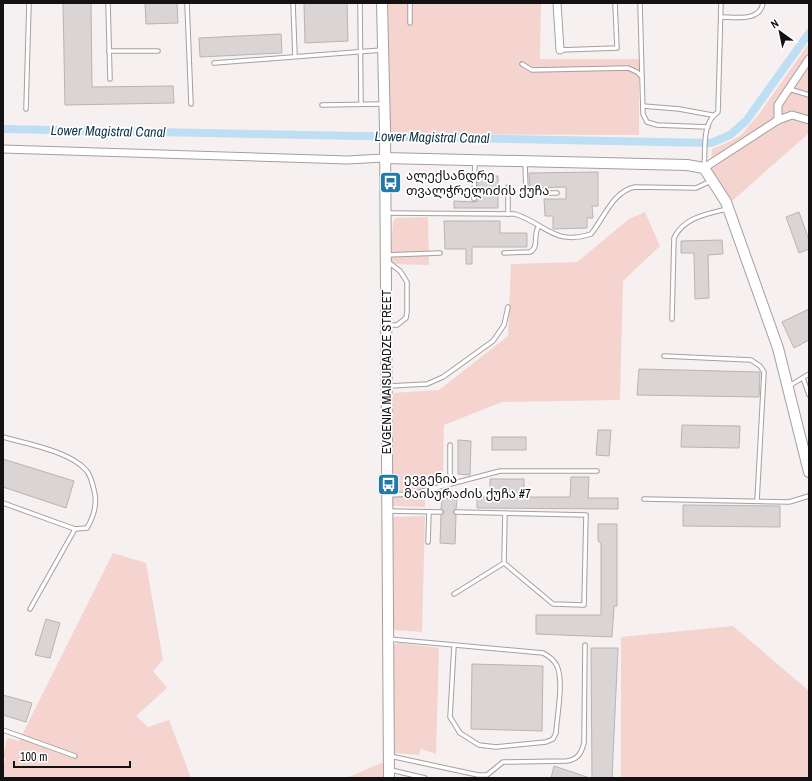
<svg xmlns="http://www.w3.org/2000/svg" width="812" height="781" font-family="'Archivo Narrow','Noto Sans Georgian',sans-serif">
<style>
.green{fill:#f5d3ce}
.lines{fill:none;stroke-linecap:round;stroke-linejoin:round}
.canal{stroke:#bedef3;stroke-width:8}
.building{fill:#dad5d4;stroke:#b8b4b3}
.lane-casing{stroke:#a4a09f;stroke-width:5.5}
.street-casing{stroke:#a4a09f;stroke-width:9}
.secondary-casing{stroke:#a4a09f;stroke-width:12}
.lane{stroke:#fff;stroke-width:3.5}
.street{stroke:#fff;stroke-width:7}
.secondary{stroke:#fff;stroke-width:10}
.labels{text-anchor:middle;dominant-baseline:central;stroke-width:3.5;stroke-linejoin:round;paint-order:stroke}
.poi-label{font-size:13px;fill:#131111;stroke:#fff;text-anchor:start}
.street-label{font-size:13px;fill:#131111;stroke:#fff}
.water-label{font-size:14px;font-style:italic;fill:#0e3449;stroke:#fff}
</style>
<rect width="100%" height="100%" fill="#f6f1f0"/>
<g class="green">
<path d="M 388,3 L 541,3 L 540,59 L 639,59 L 639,135 L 390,134 Z"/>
<path d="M 809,43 L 809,133 L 731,202 L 718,178 L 710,171 L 712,149 L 729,142 L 741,135 L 759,114 Z"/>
<path d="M 645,212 L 660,246 L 623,281 L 620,400 L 502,402 L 444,425 L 443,477 L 426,477 L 425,507 L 393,506 L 391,393 L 439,390 L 508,336 L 511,264 L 577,262 L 629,219 Z"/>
<path d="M 428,217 L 429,265 L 390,264 L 393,222 L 396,218 Z"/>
<path d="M 425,516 L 422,632 L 394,630 L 393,517 Z"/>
<path d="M 113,553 L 146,563 L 163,660 L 153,671 L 167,688 L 136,716 L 148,727 L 169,720 L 191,778 L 3,778 L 3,766 L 6,759 L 3,758 L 7,738 L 19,741 Z"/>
<path d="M 733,626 L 809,691 L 809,778 L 621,778 L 621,637 Z"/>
<path d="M 399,643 L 439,648 L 436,754 L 421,749 L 419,755 L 395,753 L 392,649 L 395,644 Z"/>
<path d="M 384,762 L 384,778 L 346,778 Z"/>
</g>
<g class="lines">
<path class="canal" d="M 3,129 L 711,143 L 730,135 L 746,121 L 809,33"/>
</g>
<g class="building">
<path d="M 63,3 L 91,3 L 92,87 L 173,86 L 174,103 L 65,105 Z"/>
<path d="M 145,3 L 177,3 L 178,23 L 146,24 Z"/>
<path d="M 304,3 L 347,3 L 348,41 L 305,43 Z"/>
<path d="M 281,34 L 282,53 L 200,57 L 199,38 Z"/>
<path d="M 598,172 L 598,206 L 592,206 L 593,218 L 587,218 L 587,228 L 553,229 L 553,216 L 545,216 L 544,199 L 566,199 L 566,187 L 530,188 L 529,173 Z"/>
<path d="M 478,176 L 498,176 L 498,208 L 454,208 L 454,201 L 474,202 L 478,201 Z"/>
<path d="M 799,212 L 809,240 L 809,249 L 799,253 L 786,217 Z"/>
<path d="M 444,221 L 500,221 L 500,233 L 527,233 L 527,247 L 472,247 L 472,264 L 466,264 L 466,249 L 445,249 Z"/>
<path d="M 722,240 L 723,254 L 708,255 L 709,298 L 695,299 L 694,253 L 681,253 L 681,241 Z"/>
<path d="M 809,309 L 809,340 L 794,348 L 782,322 Z"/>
<path d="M 639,369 L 760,372 L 759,397 L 637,395 Z"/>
<path d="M 682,425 L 740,426 L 739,448 L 681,447 Z"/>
<path d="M 598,430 L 611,430 L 609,456 L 596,455 Z"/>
<rect x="492" y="437" width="34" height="13"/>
<path d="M 458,440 L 471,441 L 470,475 L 458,474 Z"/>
<path d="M 3,459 L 74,481 L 66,508 L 3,487 Z"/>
<path d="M 571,477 L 589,477 L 588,498 L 618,498 L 618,509 L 477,508 L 477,497 L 490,497 L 490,479 L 524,479 L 524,497 L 570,497 Z"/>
<path d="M 442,498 L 457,499 L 456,509 L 453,512 L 456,515 L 455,544 L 440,543 L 441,515 L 444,512 L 441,509 Z"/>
<path d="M 683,505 L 780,506 L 780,527 L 683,526 Z"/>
<path d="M 598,524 L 617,524 L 617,606 L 614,606 L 612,637 L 536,634 L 536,615 L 601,615 L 601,544 L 598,541 Z"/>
<path d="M 46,619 L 60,623 L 50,658 L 35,655 Z"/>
<path d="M 591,648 L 618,648 L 612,778 L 592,778 Z"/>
<path d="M 472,664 L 543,666 L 542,731 L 471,729 Z"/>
<path d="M 3,695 L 32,703 L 26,722 L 3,715 Z"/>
<path d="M 554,766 L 587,777 L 587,778 L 551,778 Z"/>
</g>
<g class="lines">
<defs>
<g id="lane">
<path d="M 108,3 L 110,79"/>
<path d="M 187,3 L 191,104"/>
<path d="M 293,3 L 295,56"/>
<path d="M 360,3 L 361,104"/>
<path d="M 640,3 L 643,114 L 647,122 L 657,125 L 708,127"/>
<path d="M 721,17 C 735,17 760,22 763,3"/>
<path d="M 410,23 L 410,3"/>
<path d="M 560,50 L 617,48 L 615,3"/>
<path d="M 109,51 L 158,51"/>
<path d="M 214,63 L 382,50"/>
<path d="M 522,64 L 532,70 L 628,68 L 637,72 L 642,77"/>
<path d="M 789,89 L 809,95"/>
<path d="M 322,105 L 382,104"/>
<path d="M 643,106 L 679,109 L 712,115"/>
<path d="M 26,109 L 29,3"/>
<path d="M 525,162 L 526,191 L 529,193 L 557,193"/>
<path d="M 704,167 C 706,150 701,123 718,112 L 721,3"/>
<path d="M 474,199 L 475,161"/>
<path d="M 386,213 L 515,214 C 546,224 554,246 591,234 C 604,218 613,191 635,187 L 696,188 L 711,181"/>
<path d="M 508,214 L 508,187"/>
<path d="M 504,253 L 530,252 C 540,247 532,234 539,226"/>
<path d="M 386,255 L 440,253"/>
<path d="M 672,319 L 674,238 C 684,217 707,214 727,209"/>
<path d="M 387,325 L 397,325 L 406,318 L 407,312 L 407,282 L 400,271 L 388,262"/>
<path d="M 664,356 L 751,360 L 760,366 L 764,372 L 757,501"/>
<path d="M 803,378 L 809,395"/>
<path d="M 389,386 L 427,384 L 443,377 L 493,341 L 504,325 L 508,307"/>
<path d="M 789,386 L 809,374"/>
<path d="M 3,437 C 27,444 69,451 86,470 C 91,475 92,483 94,490 C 98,504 94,516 87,528 L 75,529 L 3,503"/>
<path d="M 450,484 L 450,445"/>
<path d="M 389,495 L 412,494 L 500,471 L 597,471"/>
<path d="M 644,499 L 789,502 L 809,496"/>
<path d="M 388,511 L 441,512"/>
<path d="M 456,512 L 586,515 L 584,605 L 553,604 L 504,563 L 505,513"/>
<path d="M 428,542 L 429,512"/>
<path d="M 454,594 L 504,563"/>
<path d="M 30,609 L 75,529"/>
<path d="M 388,639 L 543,653 C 549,656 554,660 557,666 C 564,682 557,715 556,733 L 553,739 L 546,742 L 496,747 L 479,745 L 460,733 L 450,717 L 454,646"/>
<path d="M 3,730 L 75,756"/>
<path d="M 390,756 L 478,775 L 487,775 L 503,762 L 567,761 C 578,759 581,754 584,743 L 585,645"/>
<path d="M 391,770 L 425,778"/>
</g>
<g id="street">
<path d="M 557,3 L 560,50"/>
<path d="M 778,120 L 778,105 L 809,59"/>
<path d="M 3,149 L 347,160 L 384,158"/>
<path d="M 704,168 L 778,120 L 792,115 L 809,120"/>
</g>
<g id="secondary">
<path d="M 382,3 L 385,129 L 389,778"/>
<path d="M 384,158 L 687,165 L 704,168 L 726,202 L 778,348 L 809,472"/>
</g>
</defs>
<use href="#lane" class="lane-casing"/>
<use href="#street" class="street-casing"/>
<use href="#secondary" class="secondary-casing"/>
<use href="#lane" class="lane"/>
<use href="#street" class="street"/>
<use href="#secondary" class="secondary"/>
</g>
<defs>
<symbol id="bus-square" viewBox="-11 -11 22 22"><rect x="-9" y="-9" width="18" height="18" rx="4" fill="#2079a7" stroke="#fff"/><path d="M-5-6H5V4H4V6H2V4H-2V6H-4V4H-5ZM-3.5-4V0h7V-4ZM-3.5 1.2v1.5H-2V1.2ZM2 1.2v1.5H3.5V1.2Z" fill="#fff"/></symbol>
</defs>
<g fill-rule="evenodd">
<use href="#bus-square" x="378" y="170" width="25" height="25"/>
<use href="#bus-square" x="376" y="472" width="25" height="25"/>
</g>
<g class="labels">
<g class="poi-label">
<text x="406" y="175">ალექსანდრე<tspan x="406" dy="15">თვალჭრელიძის ქუჩა</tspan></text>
<text x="404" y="478">ევგენია<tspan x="404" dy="15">მაისურაძის ქუჩა #7</tspan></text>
</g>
<g class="street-label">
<text transform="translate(386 372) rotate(-90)">EVGENIA MAISURADZE STREET</text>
</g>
<g class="water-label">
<text transform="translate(108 131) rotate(1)">Lower Magistral Canal</text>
<text transform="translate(432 137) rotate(1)">Lower Magistral Canal</text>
</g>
</g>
<rect width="812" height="781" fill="none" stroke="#131111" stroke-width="8"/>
<g transform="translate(780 32) rotate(327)" stroke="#ffffff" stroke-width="3" paint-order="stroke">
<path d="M0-3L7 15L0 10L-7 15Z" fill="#131111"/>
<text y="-6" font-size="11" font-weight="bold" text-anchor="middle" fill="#131111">N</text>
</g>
<path d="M14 761v6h116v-6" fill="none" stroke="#131111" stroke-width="2"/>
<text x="20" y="761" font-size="12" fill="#131111" stroke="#ffffff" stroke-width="3" paint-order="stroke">100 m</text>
</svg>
